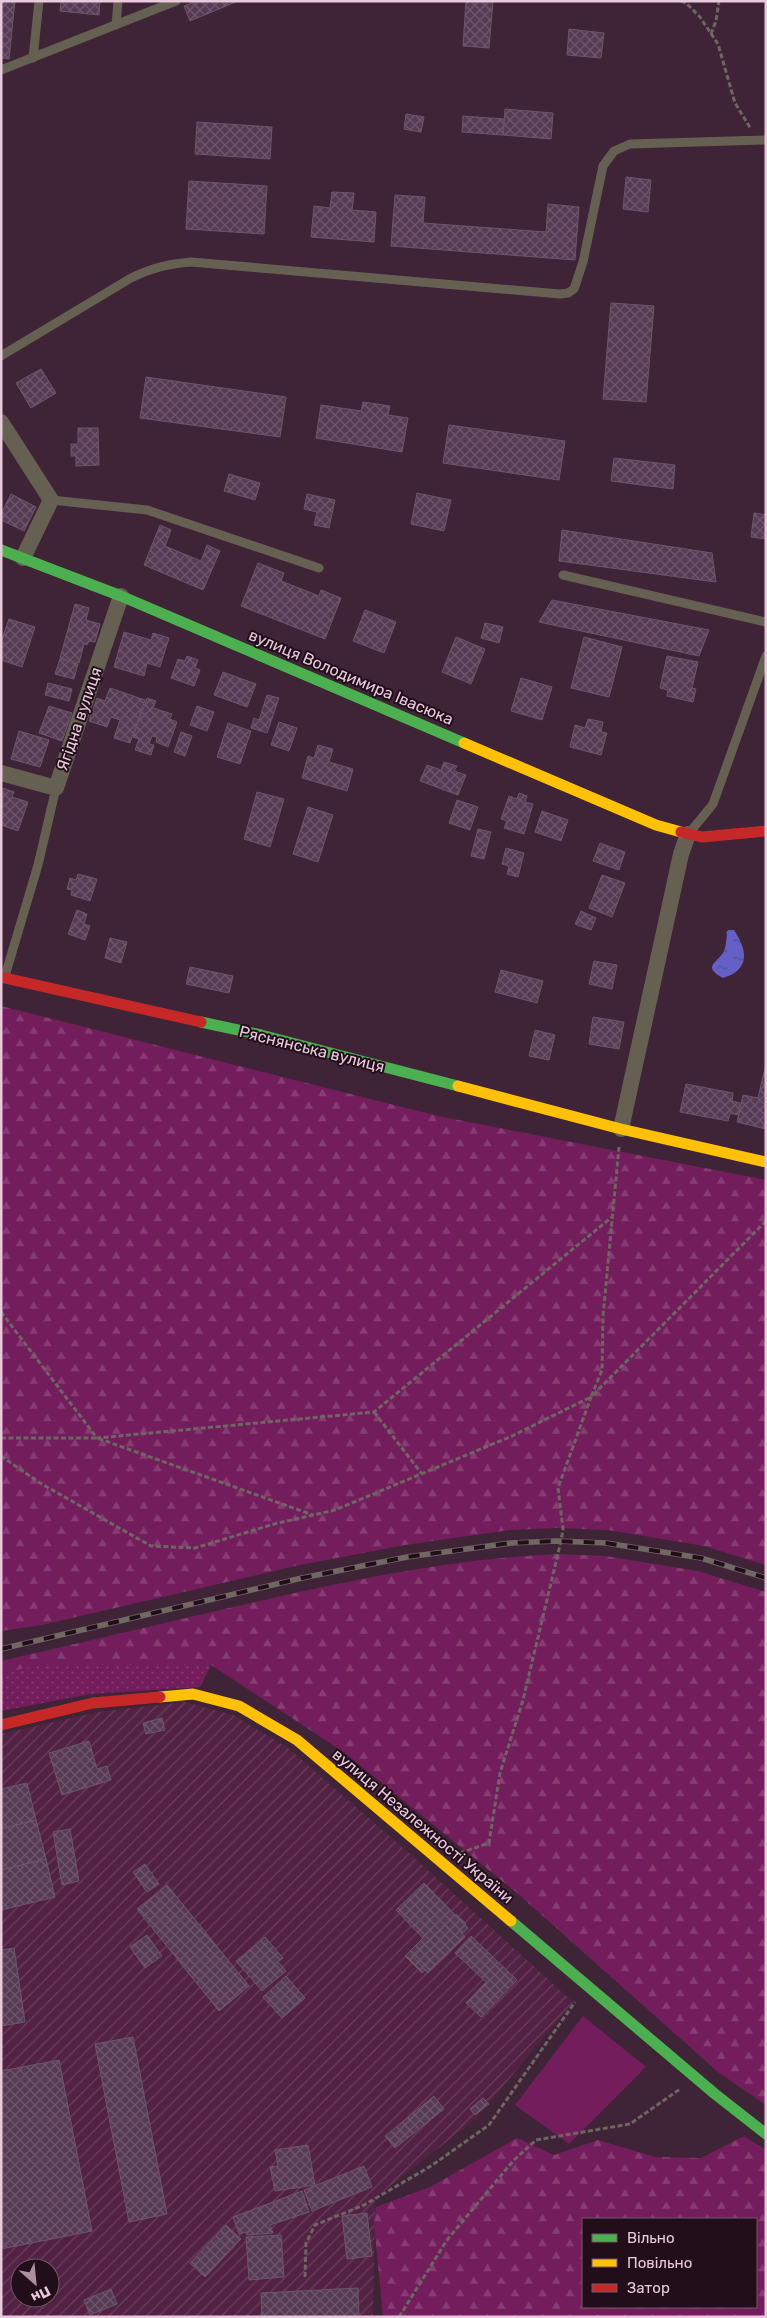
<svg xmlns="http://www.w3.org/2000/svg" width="767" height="2318" font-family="Rubik,sans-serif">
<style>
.industrial{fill:url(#industrial-furrows);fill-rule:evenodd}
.grass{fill:#731d5c}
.forest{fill:url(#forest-firs);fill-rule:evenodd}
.park{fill:url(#park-dots)}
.water{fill:url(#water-ripples)}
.building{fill:url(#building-cross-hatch);stroke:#6b5769}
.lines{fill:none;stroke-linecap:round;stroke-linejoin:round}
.path{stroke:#6f6562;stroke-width:3;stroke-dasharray:5 2.5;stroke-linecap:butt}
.lane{stroke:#656052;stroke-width:9}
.street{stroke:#656052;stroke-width:16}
.fast{stroke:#4caf50;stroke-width:11}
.slow{stroke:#ffc107;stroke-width:11}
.jam{stroke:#c62828;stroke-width:11}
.rail-casing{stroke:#716763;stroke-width:5.5}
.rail{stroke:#220e1b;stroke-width:4;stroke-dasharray:11;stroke-linecap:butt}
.labels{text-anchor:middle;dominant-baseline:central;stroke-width:4;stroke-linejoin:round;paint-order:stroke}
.street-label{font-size:16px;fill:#e8cadc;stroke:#220e1b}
</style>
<defs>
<pattern id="industrial-furrows" width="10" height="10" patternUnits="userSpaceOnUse" patternTransform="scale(1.25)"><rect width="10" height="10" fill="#522143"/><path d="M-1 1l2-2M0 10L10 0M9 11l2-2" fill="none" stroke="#6b405e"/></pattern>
<pattern id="forest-firs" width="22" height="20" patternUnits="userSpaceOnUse" patternTransform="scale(1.25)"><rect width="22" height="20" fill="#731d5c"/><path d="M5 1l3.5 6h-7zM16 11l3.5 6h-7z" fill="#873c73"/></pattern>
<pattern id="park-dots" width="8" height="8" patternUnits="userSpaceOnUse" patternTransform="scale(1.25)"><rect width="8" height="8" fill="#731d5c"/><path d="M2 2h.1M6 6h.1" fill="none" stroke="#873c73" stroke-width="1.8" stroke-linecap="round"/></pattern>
<pattern id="water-ripples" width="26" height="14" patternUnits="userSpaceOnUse" patternTransform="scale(1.25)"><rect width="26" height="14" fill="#6460c5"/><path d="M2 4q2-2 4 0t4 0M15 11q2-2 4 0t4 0" fill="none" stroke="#56508a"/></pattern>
<pattern id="building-cross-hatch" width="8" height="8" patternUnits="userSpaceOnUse" patternTransform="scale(1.25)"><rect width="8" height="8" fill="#573b55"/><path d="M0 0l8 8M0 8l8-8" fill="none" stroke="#6f566d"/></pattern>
</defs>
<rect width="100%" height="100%" fill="#3e2436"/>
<path class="industrial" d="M 185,1702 L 233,1715 L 287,1747 L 408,1852 L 573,2002 L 477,2118 L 375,2198 L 373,2317 L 1,2317 L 1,1734 L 97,1712 ZM 20,2268 L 50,2268 L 50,2298 L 20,2298 Z"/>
<path class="grass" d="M 583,2016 L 646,2067 L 569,2144 L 515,2105 Z"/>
<g class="forest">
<path d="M 1,1006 L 438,1116 L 766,1180 L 766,1565 L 704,1546 L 608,1530 L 557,1528 L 510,1530 L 405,1545 L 300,1565 L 42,1625 L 1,1631 Z"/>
<path d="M 557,1554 L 605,1556 L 698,1571 L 766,1592 L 766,2105 L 718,2072 L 517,1893 L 345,1753 L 211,1665 L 38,1665 L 1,1674 L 1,1661 C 79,1643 156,1625 233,1607 C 340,1582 448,1559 557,1554 Z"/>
<path d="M 744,2136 L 766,2150 L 766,2317 L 383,2317 L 374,2223 L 376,2207 L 430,2187 L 517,2138 L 554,2155 L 598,2140 L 655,2157 L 701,2158 ZM 583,2219 L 756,2219 L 756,2307 L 583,2307 Z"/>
</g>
<path class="park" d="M 38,1665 L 211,1665 L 200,1687 L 91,1694 L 1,1711 L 1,1674 Z"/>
<path class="water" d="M 729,930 L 734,930 C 748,951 750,970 723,978 C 701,966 718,963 724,951 C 726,946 726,941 727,935 L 726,932 Z"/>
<g class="building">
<path d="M 1,1 L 15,1 L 9,59 L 1,58 Z"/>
<path d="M 61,1 L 100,1 L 99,15 L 60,11 Z"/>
<path d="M 197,1 L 238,1 L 190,21 L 184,6 Z"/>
<path d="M 466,1 L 493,1 L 489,48 L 463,46 Z"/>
<path d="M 569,29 L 604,33 L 601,58 L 567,55 Z"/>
<path d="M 505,109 L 553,113 L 551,139 L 503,135 Z"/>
<path d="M 406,114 L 424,117 L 421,132 L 404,129 Z"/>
<path d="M 463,116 L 504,119 L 503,135 L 462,132 Z"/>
<path d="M 197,122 L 272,127 L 270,159 L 195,154 Z"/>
<path d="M 626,177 L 651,180 L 648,212 L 623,209 Z"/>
<path d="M 189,181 L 267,186 L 264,234 L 186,229 Z"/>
<path d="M 332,192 L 354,193 L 352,210 L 376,212 L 374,242 L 311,237 L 314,206 L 330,208 Z"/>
<path d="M 395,195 L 425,197 L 423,223 L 546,232 L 548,204 L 579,207 L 575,260 L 391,246 Z"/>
<path d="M 611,303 L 654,306 L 646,402 L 603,399 Z"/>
<path d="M 41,369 L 56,393 L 31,408 L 16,383 Z"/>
<path d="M 146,377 L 286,397 L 280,437 L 140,418 Z"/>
<path d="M 363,402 L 390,406 L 388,415 L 408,418 L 402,452 L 316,438 L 321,405 L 361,411 Z"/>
<path d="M 449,425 L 565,441 L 559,480 L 443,463 Z"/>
<path d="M 78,428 L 98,428 L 99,465 L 76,466 L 76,456 L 71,456 L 71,444 L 78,444 Z"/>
<path d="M 614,458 L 675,465 L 673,489 L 611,481 Z"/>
<path d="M 229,474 L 260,483 L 255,500 L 224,491 Z"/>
<path d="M 417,493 L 451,500 L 444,531 L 411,524 Z"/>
<path d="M 11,494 L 36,507 L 24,531 L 1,520 L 1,514 Z"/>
<path d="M 307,494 L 335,500 L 329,528 L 314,525 L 317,512 L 304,509 Z"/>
<path d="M 754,513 L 766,515 L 766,539 L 751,537 Z"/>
<path d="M 160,525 L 171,530 L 165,546 L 201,561 L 207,545 L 220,551 L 203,590 L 144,565 Z"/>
<path d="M 562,530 L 712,553 L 716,582 L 559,561 Z"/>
<path d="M 258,563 L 284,573 L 281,581 L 319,596 L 321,590 L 341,598 L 325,639 L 241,606 Z"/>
<path d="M 552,600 L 709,630 L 699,656 L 539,622 Z"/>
<path d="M 75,604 L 89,608 L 86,620 L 100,624 L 95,642 L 89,641 L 87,645 L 84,644 L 79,663 L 60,658 Z"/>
<path d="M 365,610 L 396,622 L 384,653 L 353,641 Z"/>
<path d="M 9,619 L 35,627 L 22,667 L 1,660 L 1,642 Z"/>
<path d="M 485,623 L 503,627 L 499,643 L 481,638 Z"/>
<path d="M 124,632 L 151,640 L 153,633 L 169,638 L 160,667 L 147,663 L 144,676 L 114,667 Z"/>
<path d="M 456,637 L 485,649 L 471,684 L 442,672 Z"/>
<path d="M 584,637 L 622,647 L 609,697 L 571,688 Z"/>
<path d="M 187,656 L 198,660 L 195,668 L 200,670 L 194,686 L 171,678 L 178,659 L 185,661 Z"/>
<path d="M 667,656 L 698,662 L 692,688 L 696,689 L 693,702 L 667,696 L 668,690 L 660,688 Z"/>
<path d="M 60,659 L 78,664 L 74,679 L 55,674 Z"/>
<path d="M 223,672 L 256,684 L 247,707 L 214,695 Z"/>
<path d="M 521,678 L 552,687 L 542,720 L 511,711 Z"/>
<path d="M 48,683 L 72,689 L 69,701 L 45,695 Z"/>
<path d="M 110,688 L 145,700 L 130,743 L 114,738 L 120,720 L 111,717 L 107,727 L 89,721 L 97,698 L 105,701 Z"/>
<path d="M 267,695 L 279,698 L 267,733 L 251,728 L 254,718 L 259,720 Z"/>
<path d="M 147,698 L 156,701 L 153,708 L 172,714 L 170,719 L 177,722 L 168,747 L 156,742 L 157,737 L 152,736 L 149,744 L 154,745 L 151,755 L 135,750 L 139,739 L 133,737 Z"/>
<path d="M 49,706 L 72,713 L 62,741 L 39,733 Z"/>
<path d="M 197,706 L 214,712 L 207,731 L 190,725 Z"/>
<path d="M 588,719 L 603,722 L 601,732 L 607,733 L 601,755 L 570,747 L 575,725 L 585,728 Z"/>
<path d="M 279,722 L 297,728 L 289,751 L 271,745 Z"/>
<path d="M 228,723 L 251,731 L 240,764 L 217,757 Z"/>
<path d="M 19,731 L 49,740 L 40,767 L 11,759 Z"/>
<path d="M 181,732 L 192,736 L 185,756 L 174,752 Z"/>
<path d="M 318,745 L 333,749 L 329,762 L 353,769 L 347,791 L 302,778 L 308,756 L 314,758 Z"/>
<path d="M 444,762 L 457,766 L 454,771 L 466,775 L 458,795 L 420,781 L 427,765 L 441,770 Z"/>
<path d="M 3,788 L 14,792 L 12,797 L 28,802 L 18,831 L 1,825 Z"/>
<path d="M 257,792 L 284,799 L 270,847 L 244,839 Z"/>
<path d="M 519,793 L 527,796 L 525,802 L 533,804 L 524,834 L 504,828 L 507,821 L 501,819 L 509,796 L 517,799 Z"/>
<path d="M 457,800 L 478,807 L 470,830 L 449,823 Z"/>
<path d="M 308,807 L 333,815 L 318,862 L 293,854 Z"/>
<path d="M 542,811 L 568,820 L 561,841 L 535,832 Z"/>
<path d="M 478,829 L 491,832 L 484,859 L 471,856 Z"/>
<path d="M 600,843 L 625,852 L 619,870 L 593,861 Z"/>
<path d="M 506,848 L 524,853 L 518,877 L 507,874 L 509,866 L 502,864 Z"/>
<path d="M 78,874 L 97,879 L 90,901 L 71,895 L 72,890 L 67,889 L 70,878 L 76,880 Z"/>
<path d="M 602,875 L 625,883 L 612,917 L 589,908 Z"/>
<path d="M 77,910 L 87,914 L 84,924 L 90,926 L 85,940 L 68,934 Z"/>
<path d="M 581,911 L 596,918 L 591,930 L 575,924 Z"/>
<path d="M 110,938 L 127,942 L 121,963 L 105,958 Z"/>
<path d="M 594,961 L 617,965 L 612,989 L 589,984 Z"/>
<path d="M 190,967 L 233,976 L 229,993 L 186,984 Z"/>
<path d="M 501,970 L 543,981 L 537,1003 L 495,992 Z"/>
<path d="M 593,1017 L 624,1022 L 619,1049 L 589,1044 Z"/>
<path d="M 535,1030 L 555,1035 L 549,1060 L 529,1056 Z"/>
<path d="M 766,1064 L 766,1129 L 737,1122 L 743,1095 L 758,1098 Z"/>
<path d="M 686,1084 L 733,1093 L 732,1101 L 740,1103 L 738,1115 L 730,1113 L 728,1121 L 680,1112 Z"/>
<path d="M 162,1718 L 165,1730 L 146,1734 L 143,1723 Z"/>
<path d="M 89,1741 L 97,1769 L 107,1766 L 111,1780 L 62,1795 L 49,1753 Z"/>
<path d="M 27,1783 L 36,1820 L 1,1829 L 1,1789 Z"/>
<path d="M 36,1820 L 46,1859 L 1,1870 L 1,1829 Z"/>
<path d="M 70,1829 L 79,1881 L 62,1885 L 53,1832 Z"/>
<path d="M 46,1859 L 55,1897 L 1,1910 L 1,1870 Z"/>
<path d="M 145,1864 L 159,1884 L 147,1892 L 133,1872 Z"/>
<path d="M 424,1883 L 468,1928 L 422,1973 L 405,1956 L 423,1938 L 396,1910 Z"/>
<path d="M 167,1885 L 249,1986 L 219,2011 L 137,1909 Z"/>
<path d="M 456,1914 L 466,1924 L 459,1930 L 465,1937 L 428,1973 L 412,1956 Z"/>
<path d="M 147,1935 L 162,1956 L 145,1968 L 130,1947 Z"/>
<path d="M 471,1936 L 517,1980 L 481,2017 L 466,2003 L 486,1982 L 455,1953 Z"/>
<path d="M 265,1937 L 283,1958 L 278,1962 L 286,1971 L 262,1991 L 236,1961 Z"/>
<path d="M 14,1948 L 25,2022 L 1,2026 L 1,1950 Z"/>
<path d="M 286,1976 L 305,1998 L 282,2018 L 263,1997 Z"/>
<path d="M 133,2037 L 167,2214 L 129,2222 L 95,2044 Z"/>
<path d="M 59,2060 L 92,2231 L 1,2249 L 1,2071 Z"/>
<path d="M 434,2096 L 444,2109 L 395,2148 L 385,2136 Z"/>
<path d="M 483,2098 L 489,2104 L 475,2115 L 470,2109 Z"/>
<path d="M 308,2145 L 315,2185 L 275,2191 L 270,2167 L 278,2166 L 275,2150 Z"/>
<path d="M 364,2166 L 372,2187 L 312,2211 L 304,2190 Z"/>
<path d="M 302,2191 L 309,2212 L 270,2225 L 273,2233 L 247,2235 L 246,2232 L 239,2234 L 233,2217 Z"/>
<path d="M 367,2213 L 372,2256 L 347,2259 L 342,2216 Z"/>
<path d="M 226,2225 L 241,2239 L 205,2277 L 190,2263 Z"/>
<path d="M 281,2235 L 284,2277 L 249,2280 L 246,2237 Z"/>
<path d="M 358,2288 L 359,2317 L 262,2317 L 261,2293 Z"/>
<path d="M 111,2289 L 117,2304 L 90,2315 L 84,2300 Z"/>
</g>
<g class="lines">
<g class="path">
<path d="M 681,1 L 686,3 L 700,17 L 718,44 L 735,103 L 751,129"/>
<path d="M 711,34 L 716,21 L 719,1"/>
<path d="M 1,1312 L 97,1438 L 374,1412 L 612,1217"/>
<path d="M 374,1412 L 422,1474"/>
<path d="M 1,1438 L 97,1438 L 313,1515"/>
<path d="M 1,1456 L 40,1483 L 151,1546 L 195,1548 L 274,1524 L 335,1510 L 512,1436 L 591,1397 L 602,1370 L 603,1316 L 619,1147"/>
<path d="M 460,1853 L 489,1843 L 500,1773 L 523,1700 L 561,1541 L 563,1529 L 558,1488 L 591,1397 L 766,1221"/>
<path d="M 305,2277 L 306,2243 L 315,2225 L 364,2205 L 431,2166 L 489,2125 L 575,2002"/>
<path d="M 399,2317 L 447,2240 L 514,2160 L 536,2140 L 630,2124 L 680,2089"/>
</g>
<g class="lane">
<path d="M 116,25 L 118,1"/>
<path d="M 33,58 L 39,1"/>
<path d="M 1,70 L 176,1"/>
<path d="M 1,356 L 131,278 C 151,268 168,264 191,262 L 560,294 L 568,293 L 574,289 L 583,262 L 603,166 L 614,151 L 630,144 L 766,140"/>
<path d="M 51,500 L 147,510 L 319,568"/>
<path d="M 563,575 L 766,622"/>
<path d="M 691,831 L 713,804 L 766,656"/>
<path d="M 5,976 L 38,865 L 56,788"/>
</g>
<g class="street">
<path d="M 1,422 L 51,500 L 23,558"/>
<path d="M 1,773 L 56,788 L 121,596"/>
<path d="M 621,1129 L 681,854 L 688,834"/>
</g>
<g class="fast">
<path d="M 1,550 L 121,596 L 464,743"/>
<path d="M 201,1022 L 261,1035 L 458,1086"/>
<path d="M 511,1921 L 715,2094 L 766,2134"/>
</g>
<g class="slow">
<path d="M 464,743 L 656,825 L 681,832"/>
<path d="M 458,1086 L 621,1129 L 766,1162"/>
<path d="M 160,1697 L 193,1694 L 239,1706 L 297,1740 L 511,1921"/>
</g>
<g class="jam">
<path d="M 681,832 L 702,837 L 766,831"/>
<path d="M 1,977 L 201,1022"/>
<path d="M 1,1725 L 93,1703 L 160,1697"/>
</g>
<defs>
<path id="rail" d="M 1,1649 L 302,1578 L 407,1557 L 511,1543 L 557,1541 L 606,1543 L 701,1558 L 766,1578"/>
</defs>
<use href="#rail" class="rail-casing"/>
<use href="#rail" class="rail"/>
</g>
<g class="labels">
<g class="street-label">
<text transform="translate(351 677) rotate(23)">вулиця Володимира Івасюка</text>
<text transform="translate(79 719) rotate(-71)">Ягідна вулиця</text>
<text transform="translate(312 1049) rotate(14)">Ряснянська вулиця</text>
<text transform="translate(423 1826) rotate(40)">вулиця Незалежності України</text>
</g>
</g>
<rect width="767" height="2318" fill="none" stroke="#e8cadc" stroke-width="5"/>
<rect x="582" y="2218" width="175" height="90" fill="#220e1b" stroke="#715968"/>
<rect x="592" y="2234" width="25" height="8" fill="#4caf50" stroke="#715968"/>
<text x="627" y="2243" font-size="15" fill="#e8cadc">Вільно</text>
<rect x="592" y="2259" width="25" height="8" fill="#ffc107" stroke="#715968"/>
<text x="627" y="2268" font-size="15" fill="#e8cadc">Повільно</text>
<rect x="592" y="2284" width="25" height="8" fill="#c62828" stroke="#715968"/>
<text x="627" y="2293" font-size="15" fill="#e8cadc">Затор</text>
<g transform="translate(35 2283) rotate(153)"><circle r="24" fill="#220e1b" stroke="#715968"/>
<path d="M0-4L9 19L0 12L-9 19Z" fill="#ac90a2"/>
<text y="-8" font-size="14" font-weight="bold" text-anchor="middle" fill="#e8cadc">Пн</text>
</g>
</svg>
